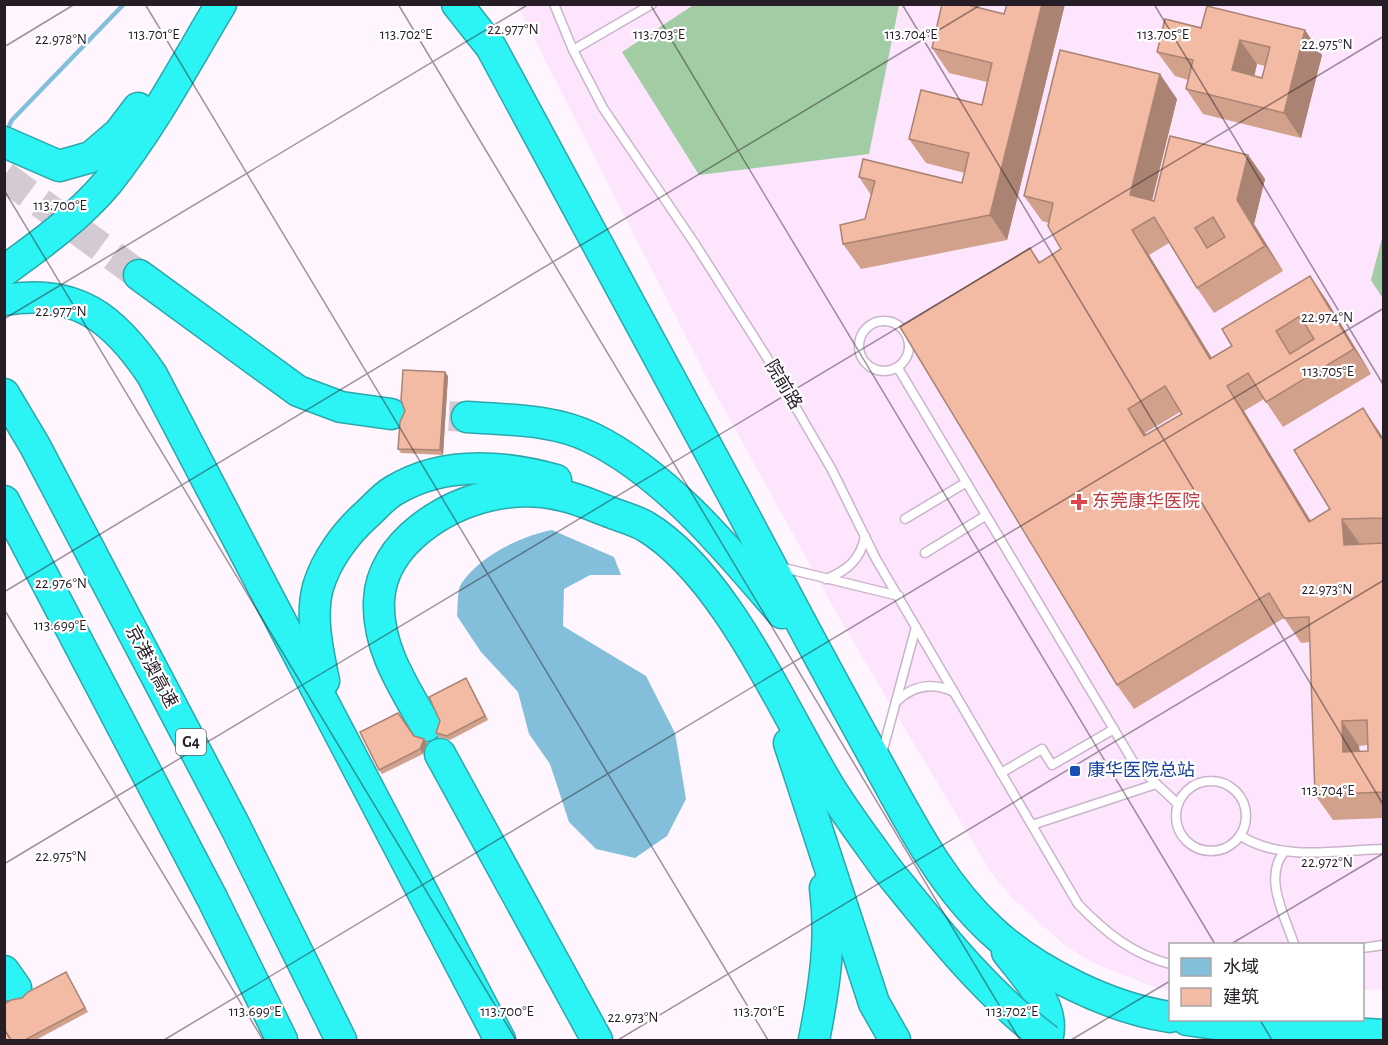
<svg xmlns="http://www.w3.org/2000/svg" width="1388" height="1045" font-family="'Alegreya Sans','Noto Sans SC',sans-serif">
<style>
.built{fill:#fde5fe}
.forest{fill:#a2cda4}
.water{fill:#83bfda}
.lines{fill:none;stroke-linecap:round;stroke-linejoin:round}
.stream{stroke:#83bfda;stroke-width:4.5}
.highway-tunnel{stroke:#d4cad4;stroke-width:30;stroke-dasharray:30 15;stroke-linecap:butt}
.lane-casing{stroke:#cab3cb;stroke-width:11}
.highway-casing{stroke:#2aa8ac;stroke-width:33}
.lane{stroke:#fff;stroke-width:8}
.highway{stroke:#2cf3f4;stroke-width:30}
.highway-bridge-casing{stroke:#2aa8ac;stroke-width:33;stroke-linecap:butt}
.highway-bridge{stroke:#2cf3f4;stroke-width:30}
.wall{fill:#d1a18c;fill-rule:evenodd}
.shaded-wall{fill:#aa8372}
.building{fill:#f3bba3;stroke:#aa8372;stroke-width:1.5;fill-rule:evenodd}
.ticks{fill:none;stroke:#261d26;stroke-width:1.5;stroke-opacity:0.45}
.health-dot{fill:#e0444e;stroke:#fff;stroke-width:2}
.transit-dot{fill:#1a4fb4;stroke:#fff;stroke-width:2}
.labels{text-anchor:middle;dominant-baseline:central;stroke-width:4.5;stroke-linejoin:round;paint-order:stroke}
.shield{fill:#fff;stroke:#676167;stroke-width:1.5}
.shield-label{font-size:16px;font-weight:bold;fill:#261d26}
.street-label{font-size:18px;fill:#261d26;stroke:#fff}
.health-label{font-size:18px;fill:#be3a42;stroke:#fff;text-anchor:start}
.transit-label{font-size:18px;fill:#164399;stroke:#fff;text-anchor:start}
.ticks-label{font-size:15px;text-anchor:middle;fill:#261d26;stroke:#fff;stroke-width:4.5;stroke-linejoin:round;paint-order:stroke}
</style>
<rect width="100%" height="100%" fill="#fff5ff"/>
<path class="built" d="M 517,5 L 1383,5 L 1383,989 L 1363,990 L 1362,944 L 1170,944 L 1170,991 L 1157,988 L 1093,963 L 1063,944 L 1012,898 L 990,871 L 842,623 L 708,380 Z"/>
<g class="forest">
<path d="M 695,4 L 899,5 L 869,154 L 699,175 L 622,52 Z"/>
<path d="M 1383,234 L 1384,299 L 1383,299 L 1371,280 Z"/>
</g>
<path class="water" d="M 552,530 L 614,557 L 621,575 L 590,575 L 564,589 L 563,626 L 646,676 L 675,733 L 686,799 L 667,836 L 635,858 L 596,849 L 569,822 L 550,764 L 529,734 L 518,692 L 481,652 L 457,616 C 458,607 457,591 461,584 C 479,556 521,536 552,530 Z"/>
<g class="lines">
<path class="stream" d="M 6,132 L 12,120 L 124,4"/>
<g class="highway-tunnel">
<path d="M 4,176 L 139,275"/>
<path d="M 404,414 L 467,417"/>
</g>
<defs>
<g id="lane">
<path d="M 554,4 L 573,50 L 603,108 L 695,244 L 766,356 L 832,470 L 876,559 L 1078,904 C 1105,932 1132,954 1170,964"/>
<path d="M 573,50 L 652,4"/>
<circle cx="884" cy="346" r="25"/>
<path d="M 898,368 L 1134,763 L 1178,804"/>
<path d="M 905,519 L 965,483"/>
<path d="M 925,553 L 985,516"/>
<path d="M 780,567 L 899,596"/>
<path d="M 826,579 C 847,571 861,559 865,536"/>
<path d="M 896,702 C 913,685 933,682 954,692"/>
<path d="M 882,753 L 916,627"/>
<path d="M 1001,773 L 1042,749 L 1052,765 L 1114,729"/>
<circle cx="1211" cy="816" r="35"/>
<path d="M 1032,825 L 1156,784"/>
<path d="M 1241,836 C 1282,862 1337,850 1384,849"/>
<path d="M 1284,852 C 1263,878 1285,916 1294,944"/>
<path d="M 1362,948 L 1384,945"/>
</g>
<g id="highway">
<path d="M 457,4 L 491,47 C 584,219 678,391 770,564 C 805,631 841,697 878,764 C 910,822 941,884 991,930 C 1036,972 1110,1008 1170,1017"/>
<path d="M 4,142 L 59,166 L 91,157 L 119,133 L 138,108"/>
<path d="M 4,271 C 40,245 80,216 108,182 C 152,127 185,64 221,4"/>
<path d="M 139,275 L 298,391 L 341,407 L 391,414"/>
<path d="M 4,300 C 76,288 114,318 152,375 L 500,1040"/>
<path d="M 4,394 L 35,446 L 235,826 L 341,1040"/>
<path d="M 467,417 C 508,420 554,419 592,438 C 666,474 729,551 782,613"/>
<path d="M 4,501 L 212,898 L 282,1040"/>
<path d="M 324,681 C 318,651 310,617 318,587 C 326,560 345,534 366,515 C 374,508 383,497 393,491 C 442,461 502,465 556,480"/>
<path d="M 426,726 C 404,687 377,648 379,601 C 380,572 397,547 420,529 C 459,498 514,483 564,496 C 579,499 593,506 607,511 C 619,516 634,520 645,526 C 725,574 781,707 829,786 C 846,814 867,841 886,868"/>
<path d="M 789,743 L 874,1003 L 895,1040"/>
<path d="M 440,754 L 597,1040"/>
<path d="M 1007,952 C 1026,977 1057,1007 1047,1040"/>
<path d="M 4,971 L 16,988"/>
<path d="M 1187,1020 L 1229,1026 L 1384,1035"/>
<path d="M 814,1040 C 824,989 832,940 825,888"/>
</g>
</defs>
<use href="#lane" class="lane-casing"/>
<use href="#highway" class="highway-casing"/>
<use href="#lane" class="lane"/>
<use href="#highway" class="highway"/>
<defs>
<path id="highway-bridge" d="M 886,868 C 936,930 984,992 1048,1040"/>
</defs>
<use href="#highway-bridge" class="highway-bridge-casing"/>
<use href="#highway-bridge" class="highway-bridge"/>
</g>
<g class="wall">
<path d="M 1007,4 L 1065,4 L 1007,240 L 861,269 L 843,244 L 865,219 L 871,195 L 859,177 L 962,183 L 965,173 L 926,163 L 909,139 L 982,105 L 987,82 L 949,73 L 932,48 L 1004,14 Z"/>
<path d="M 1165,19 L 1322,55 L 1301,138 L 1203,114 L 1186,89 L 1188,80 L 1175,76 L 1157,52 ZM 1257,64 L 1265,66 L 1262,78 L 1254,76 Z"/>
<path d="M 1177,99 L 1152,201 L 1154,201 L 1248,155 L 1265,179 L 1254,224 L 1283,271 L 1214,313 L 1197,288 L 1169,243 L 1149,255 L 1212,358 L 1232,346 L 1310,276 L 1327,301 L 1371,374 L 1283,427 L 1264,399 L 1244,411 L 1310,521 L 1330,509 L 1363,408 L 1383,438 L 1383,818 L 1333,820 L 1315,795 L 1310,642 L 1301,643 L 1284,618 L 1134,709 L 1117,685 L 1030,248 L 1040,262 L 1061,249 L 1049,223 L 1042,221 L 1024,196 ZM 1180,412 L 1182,414 L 1146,435 L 1145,433 ZM 1368,745 L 1368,751 L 1360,751 L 1359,746 Z"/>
<path d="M 448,376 L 443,455 L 401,453 L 398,449 Z"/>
<path d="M 469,683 L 488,720 L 450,740 L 439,737 L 436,733 Z"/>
<path d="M 414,736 L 424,739 L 427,743 L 423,754 L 382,774 L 379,770 Z"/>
<path d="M 66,972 L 88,1012 L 34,1041 L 4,1041 Z"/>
</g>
<g class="shaded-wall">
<path d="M 1042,4 L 1065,4 L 1007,240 L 990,215 Z"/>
<path d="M 1305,30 L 1322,55 L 1301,138 L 1284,113 Z"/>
<path d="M 1240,40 L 1257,64 L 1250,95 L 1232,70 Z"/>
<path d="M 1160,74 L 1177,99 L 1147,220 L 1130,195 Z"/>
<path d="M 1248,155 L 1265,179 L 1254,224 L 1283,271 L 1265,246 L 1237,200 Z"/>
<path d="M 1132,230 L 1149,255 L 1227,383 L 1210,359 Z"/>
<path d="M 1310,276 L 1327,301 L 1371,374 L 1354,349 Z"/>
<path d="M 445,372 L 448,376 L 443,455 L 440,450 Z"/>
<path d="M 1227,386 L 1244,411 L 1326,546 L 1309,522 Z"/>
<path d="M 1363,408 L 1380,433 L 1383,438 L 1383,441 Z"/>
<path d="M 1128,409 L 1145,433 L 1162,461 L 1144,436 Z"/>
<path d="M 1342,519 L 1360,544 L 1344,545 Z"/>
<path d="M 466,678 L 469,683 L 488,720 L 485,716 Z"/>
<path d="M 1342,721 L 1359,746 L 1361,777 L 1343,752 Z"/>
<path d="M 424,739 L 427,743 L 423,754 L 420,749 Z"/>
</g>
<g class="building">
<path d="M 942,4 L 964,4 L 1004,14 L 1007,4 L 1042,4 L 990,215 L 843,244 L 840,225 L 865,219 L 875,181 L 859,177 L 863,159 L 962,183 L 969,153 L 909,139 L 921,90 L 982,105 L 992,63 L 932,48 Z"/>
<path d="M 1207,6 L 1305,30 L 1284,113 L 1186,89 L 1193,60 L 1157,52 L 1165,19 L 1201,28 ZM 1240,40 L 1270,47 L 1262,78 L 1232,70 Z"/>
<path d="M 1060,50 L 1160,74 L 1130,195 L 1154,201 L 1170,136 L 1248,155 L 1237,200 L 1265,246 L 1197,288 L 1154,217 L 1132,230 L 1210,359 L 1232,346 L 1222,329 L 1310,276 L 1354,349 L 1266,402 L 1248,373 L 1227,386 L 1309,522 L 1330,509 L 1294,450 L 1363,408 L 1381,438 L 1383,438 L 1383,518 L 1342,519 L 1344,545 L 1383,543 L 1383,792 L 1315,795 L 1309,617 L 1284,618 L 1269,593 L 1117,685 L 900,327 L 1030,248 L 1039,263 L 1061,249 L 1048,226 L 1053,203 L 1024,196 ZM 1213,217 L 1225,237 L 1207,248 L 1195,228 ZM 1300,316 L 1314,339 L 1290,354 L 1276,331 ZM 1165,386 L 1182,414 L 1144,436 L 1128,409 ZM 1367,720 L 1368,751 L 1343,752 L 1342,721 Z"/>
<path d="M 403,370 L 445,372 L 440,450 L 398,449 L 400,422 L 405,411 L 401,400 Z"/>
<path d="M 466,678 L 485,716 L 447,736 L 436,733 L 440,721 L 429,697 Z"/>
<path d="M 398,713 L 414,736 L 424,739 L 420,749 L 379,770 L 360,732 Z"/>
<path d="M 66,972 L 85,1008 L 23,1041 L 4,1041 L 4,1004 L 11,1000 L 22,998 L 28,992 Z"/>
</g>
<path class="ticks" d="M 145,4 L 768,1040M 398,4 L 1020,1040M 650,4 L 1215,944M 902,4 L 1384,806M 1154,4 L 1384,386M 4,47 L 75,4M 4,190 L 516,1040M 4,319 L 529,4M 4,592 L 982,4M 4,609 L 263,1040M 4,864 L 1384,36M 1231,944 L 1384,853M 1260,1020 L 1272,1040M 4,1029 L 11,1040M 164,1040 L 1384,308M 618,1040 L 1384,580M 1071,1040 L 1170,981"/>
<path class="health-dot" d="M1076 493h6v6h6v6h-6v6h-6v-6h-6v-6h6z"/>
<rect class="transit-dot" x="1069" y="765" width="12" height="12" rx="3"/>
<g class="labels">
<rect class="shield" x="176" y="729" width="30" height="26" rx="4.5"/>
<g class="shield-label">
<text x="191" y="742">G4</text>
</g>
<g class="street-label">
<text transform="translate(783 385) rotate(59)">院前路</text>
<text transform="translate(151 667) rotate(62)">京港澳高速</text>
</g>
<g class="health-label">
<text x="1092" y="502">东莞康华医院</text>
</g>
<g class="transit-label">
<text x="1087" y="771">康华医院总站</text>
</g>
</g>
<g class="ticks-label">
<text x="513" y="34">22.977°N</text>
<text x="911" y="39">113.704°E</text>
<text x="1163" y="39">113.705°E</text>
<text x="154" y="39">113.701°E</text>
<text x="406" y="39">113.702°E</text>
<text x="659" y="39">113.703°E</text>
<text x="61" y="44">22.978°N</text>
<text x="1327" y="49">22.975°N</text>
<text x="60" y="210">113.700°E</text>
<text x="61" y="316">22.977°N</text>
<text x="1327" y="322">22.974°N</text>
<text x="1328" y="376">113.705°E</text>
<text x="61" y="588">22.976°N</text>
<text x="1327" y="594">22.973°N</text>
<text x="60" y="630">113.699°E</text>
<text x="1328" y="795">113.704°E</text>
<text x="61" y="861">22.975°N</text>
<text x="1327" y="867">22.972°N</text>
<text x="255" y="1016">113.699°E</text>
<text x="507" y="1016">113.700°E</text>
<text x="759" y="1016">113.701°E</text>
<text x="1012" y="1016">113.702°E</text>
<text x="633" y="1022">22.973°N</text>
</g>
<rect width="1388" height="1045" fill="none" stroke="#261d26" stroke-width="12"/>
<rect x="1169" y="943" width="195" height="78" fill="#ffffff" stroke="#a8a5a8" stroke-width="1.5"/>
<rect x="1181" y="958" width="30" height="18" fill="#83bfda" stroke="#a8a5a8" stroke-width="1.5"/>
<text x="1223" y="973" font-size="18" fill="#261d26">水域</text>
<rect x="1181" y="988" width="30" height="18" fill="#f3bba3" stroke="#a8a5a8" stroke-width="1.5"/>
<text x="1223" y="1003" font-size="18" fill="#261d26">建筑</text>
</svg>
